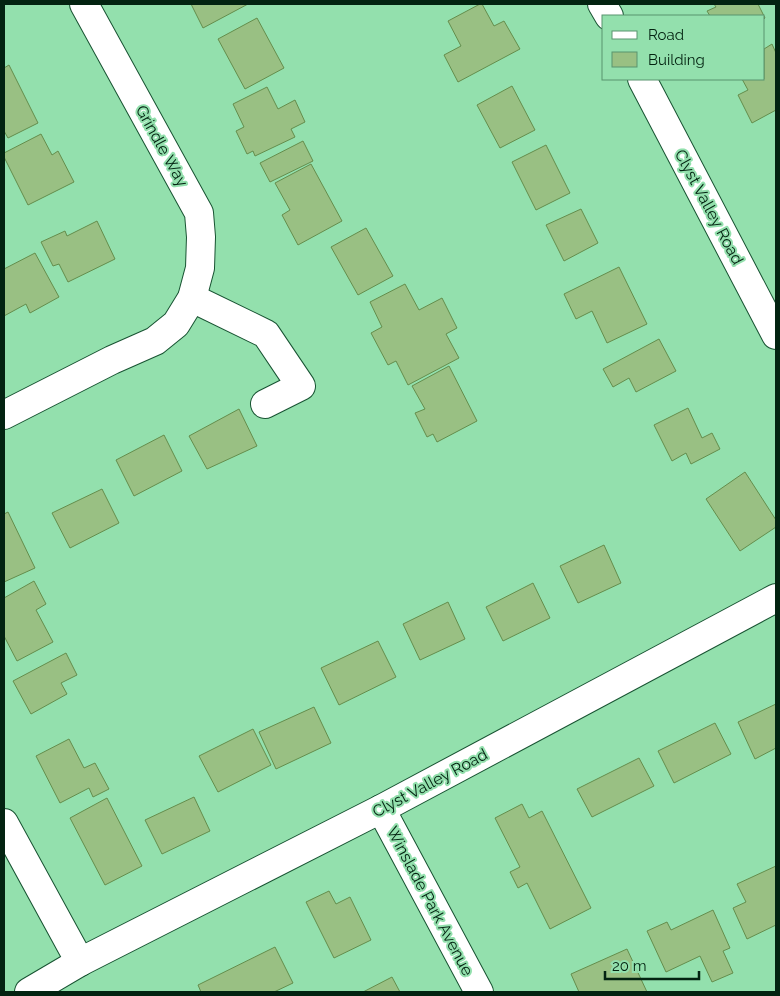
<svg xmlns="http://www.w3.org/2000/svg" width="780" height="996" font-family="Raleway,sans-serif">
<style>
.building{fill:#99c083;stroke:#648d4c}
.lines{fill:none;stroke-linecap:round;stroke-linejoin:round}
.minor-casing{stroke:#185332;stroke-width:30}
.minor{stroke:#fff;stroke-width:28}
.labels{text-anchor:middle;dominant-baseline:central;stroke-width:4;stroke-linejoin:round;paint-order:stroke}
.street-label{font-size:16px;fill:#032311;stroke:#93e0ad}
</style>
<rect width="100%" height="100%" fill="#93e0ad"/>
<g class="building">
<path d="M 191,4 L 248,4 L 203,28 Z"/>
<path d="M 480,4 L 482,4 L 494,26 L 504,21 L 520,49 L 458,82 L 444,55 L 461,46 L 448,21 Z"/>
<path d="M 714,4 L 758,4 L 765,18 L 764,19 L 764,16 L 710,16 L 707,11 L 716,7 Z"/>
<path d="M 257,18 L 284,68 L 245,89 L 218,39 Z"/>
<path d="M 772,44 L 776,53 L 776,110 L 752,123 L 738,95 L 748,90 L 742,79 L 764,79 L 764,49 Z"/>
<path d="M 9,65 L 38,123 L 8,138 L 4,131 L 4,68 Z"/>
<path d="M 512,86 L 535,130 L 500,148 L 477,105 Z"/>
<path d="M 267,87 L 278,109 L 295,100 L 305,122 L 291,129 L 295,137 L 255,156 L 253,151 L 247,154 L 236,131 L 244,127 L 233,104 Z"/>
<path d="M 41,134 L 52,155 L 58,151 L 74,182 L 28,205 L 4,157 L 4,153 Z"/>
<path d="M 303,141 L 313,161 L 270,182 L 260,163 Z"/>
<path d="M 546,145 L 570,193 L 536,210 L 512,162 Z"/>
<path d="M 311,164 L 342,221 L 298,245 L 282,215 L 290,210 L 275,183 Z"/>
<path d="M 581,209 L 598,243 L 564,261 L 546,225 Z"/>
<path d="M 97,221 L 115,259 L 68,282 L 59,264 L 53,266 L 41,242 L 65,231 L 67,236 Z"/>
<path d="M 366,228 L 393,276 L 358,295 L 331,247 Z"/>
<path d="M 35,253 L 59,297 L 30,313 L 26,304 L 4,316 L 4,269 Z"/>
<path d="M 619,267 L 647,324 L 607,343 L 592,311 L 576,319 L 564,294 Z"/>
<path d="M 405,284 L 419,310 L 442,298 L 457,328 L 446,334 L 459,358 L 408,385 L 396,361 L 388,365 L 371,333 L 382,327 L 370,302 Z"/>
<path d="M 659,339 L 676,371 L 636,392 L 629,378 L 613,387 L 603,369 Z"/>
<path d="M 449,366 L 477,421 L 437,442 L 433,434 L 427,437 L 415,413 L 425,409 L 412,386 Z"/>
<path d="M 688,408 L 702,438 L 712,433 L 720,449 L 691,464 L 686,453 L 672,461 L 654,425 Z"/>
<path d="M 239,409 L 257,446 L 207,469 L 189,436 Z"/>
<path d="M 164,435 L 182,471 L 134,496 L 116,460 Z"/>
<path d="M 745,472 L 776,520 L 776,527 L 740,551 L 706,499 Z"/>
<path d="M 102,489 L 119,523 L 70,548 L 52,513 Z"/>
<path d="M 8,512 L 35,568 L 4,582 L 4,514 Z"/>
<path d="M 604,545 L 621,583 L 578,603 L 560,566 Z"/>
<path d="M 34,581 L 46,604 L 36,610 L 53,642 L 17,661 L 4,636 L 4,598 Z"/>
<path d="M 533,583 L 550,618 L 503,641 L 486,607 Z"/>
<path d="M 448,602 L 465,639 L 420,660 L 403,624 Z"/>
<path d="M 378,641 L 396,677 L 339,705 L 321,668 Z"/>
<path d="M 66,653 L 77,675 L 61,683 L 67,694 L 31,714 L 13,681 Z"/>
<path d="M 776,704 L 776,748 L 755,759 L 738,722 Z"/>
<path d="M 314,707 L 331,743 L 276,769 L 259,732 Z"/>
<path d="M 715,723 L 731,754 L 674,783 L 658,751 Z"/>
<path d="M 253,729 L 271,765 L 218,792 L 199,756 Z"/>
<path d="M 69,739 L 84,768 L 95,763 L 109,789 L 93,797 L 89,788 L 60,803 L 36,756 Z"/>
<path d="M 639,758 L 654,786 L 592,817 L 577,789 Z"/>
<path d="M 194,797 L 210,831 L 162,854 L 145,820 Z"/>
<path d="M 107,798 L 142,866 L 105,885 L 70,818 Z"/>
<path d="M 522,804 L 529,818 L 542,811 L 591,908 L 550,929 L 527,883 L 518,888 L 510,872 L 520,867 L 495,818 Z"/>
<path d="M 776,866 L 776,925 L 747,939 L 733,908 L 746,902 L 737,884 Z"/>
<path d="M 329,891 L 336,904 L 350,897 L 371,940 L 334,958 L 306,902 Z"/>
<path d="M 713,910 L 730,948 L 723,951 L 733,973 L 712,982 L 700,956 L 666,972 L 647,931 L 667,922 L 671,930 Z"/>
<path d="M 275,947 L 293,983 L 274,992 L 201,992 L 198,985 Z"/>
<path d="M 627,949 L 647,992 L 579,992 L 571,974 Z"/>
<path d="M 392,977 L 400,992 L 363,992 Z"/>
</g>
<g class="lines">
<defs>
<g id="minor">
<path d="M 602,4 L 609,16"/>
<path d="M 642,79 L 776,335"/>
<path d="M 192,298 L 266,334 L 301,386 L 265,404"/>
<path d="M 4,415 L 112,360 L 155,341 L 176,324 L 192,298 L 200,268 L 201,237 L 199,213 L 84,4"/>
<path d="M 381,809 L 479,992"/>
<path d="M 4,823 L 80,962"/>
<path d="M 29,992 L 80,962 L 381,809 L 776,598"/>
</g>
</defs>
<use href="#minor" class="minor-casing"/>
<use href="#minor" class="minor"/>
</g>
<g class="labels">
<g class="street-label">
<text transform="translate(162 146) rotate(61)">Grindle Way</text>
<text transform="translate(709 207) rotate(62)">Clyst Valley Road</text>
<text transform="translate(430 783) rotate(-28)">Clyst Valley Road</text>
<text transform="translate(430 901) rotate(62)">Winslade Park Avenue</text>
</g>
</g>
<rect width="780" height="996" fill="none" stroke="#032311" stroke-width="10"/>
<rect x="602" y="15" width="162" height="65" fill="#93e0ad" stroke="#59946f"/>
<rect x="612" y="31" width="25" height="8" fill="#ffffff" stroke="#59946f"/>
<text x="648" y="40" font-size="15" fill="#032311">Road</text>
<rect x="612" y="52" width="25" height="15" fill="#99c083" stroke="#59946f"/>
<text x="648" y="65" font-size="15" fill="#032311">Building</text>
<path d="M605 971v8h94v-8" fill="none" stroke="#032311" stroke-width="2.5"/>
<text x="612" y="971" font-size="15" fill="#032311" stroke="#93e0ad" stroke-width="4" paint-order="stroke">20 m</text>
</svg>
